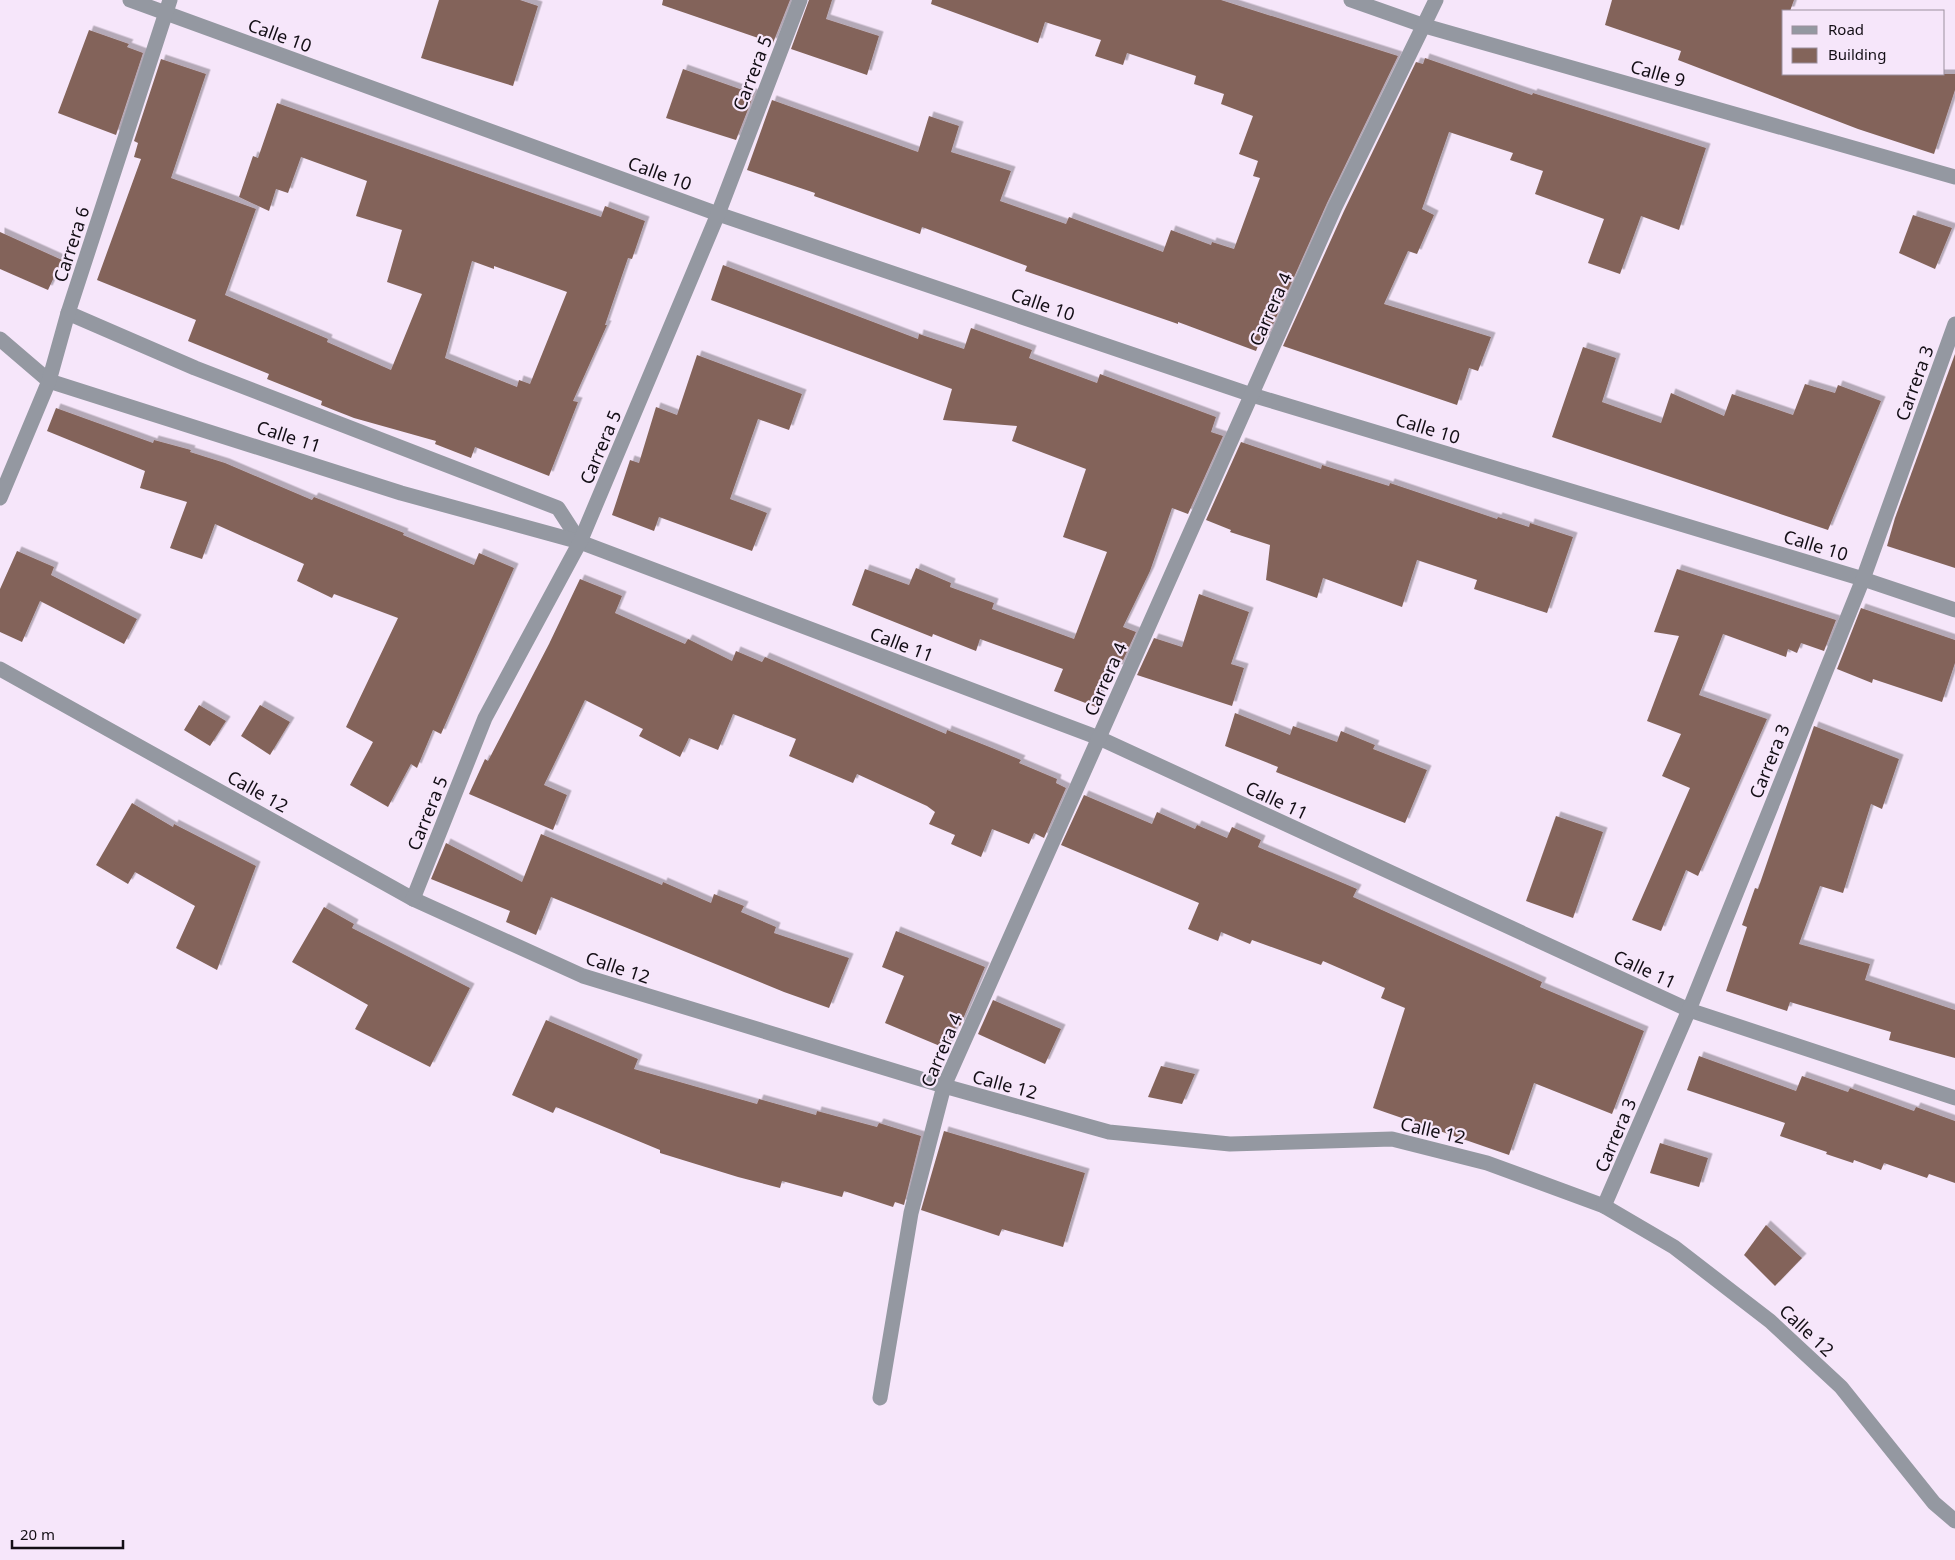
<svg xmlns="http://www.w3.org/2000/svg" width="1955" height="1560" font-family="'Noto Sans',sans-serif">
<style>
.building{fill:#83645a;fill-rule:evenodd;filter:url(#shadow)}
.lines{fill:none;stroke-linecap:round;stroke-linejoin:round}
.minor{stroke:#9498a1;stroke-width:15}
.labels{text-anchor:middle;dominant-baseline:central;stroke-width:4.5;stroke-linejoin:round;paint-order:stroke}
.street-label{font-size:18px;fill:#130e15;stroke:#f6e6fa}
</style>
<defs>
<filter id="shadow"><feDropShadow dx="4.5" dy="-4.5" stdDeviation="0" flood-color="#0004"/></filter>
</defs>
<rect width="100%" height="100%" fill="#f6e6fa"/>
<g class="building">
<path d="M 439,0 L 520,0 L 538,6 L 513,86 L 421,58 Z"/>
<path d="M 663,0 L 790,0 L 773,43 L 662,5 Z"/>
<path d="M 809,0 L 832,0 L 826,19 L 879,36 L 867,75 L 791,49 Z"/>
<path d="M 932,0 L 1221,0 L 1398,56 L 1327,203 L 1266,340 L 1261,338 L 1256,351 L 1178,322 L 1178,324 L 1025,271 L 1027,266 L 922,227 L 920,234 L 814,196 L 815,193 L 747,170 L 772,100 L 918,152 L 929,116 L 959,126 L 951,152 L 1011,171 L 1000,201 L 1066,224 L 1069,217 L 1163,252 L 1171,230 L 1211,245 L 1212,242 L 1234,249 L 1260,178 L 1253,176 L 1258,161 L 1239,154 L 1253,116 L 1221,104 L 1224,94 L 1194,84 L 1196,76 L 1127,53 L 1123,65 L 1095,56 L 1101,40 L 1045,22 L 1038,43 L 931,4 Z"/>
<path d="M 1612,0 L 1794,0 L 1790,11 L 1784,11 L 1784,74 L 1955,74 L 1955,90 L 1934,154 L 1858,129 L 1678,60 L 1681,51 L 1605,25 Z"/>
<path d="M 89,30 L 129,44 L 127,47 L 143,53 L 116,135 L 58,113 Z"/>
<path d="M 1425,58 L 1532,95 L 1533,93 L 1706,148 L 1679,230 L 1641,216 L 1620,274 L 1588,263 L 1604,219 L 1535,194 L 1543,171 L 1510,160 L 1513,153 L 1449,132 L 1422,209 L 1434,215 L 1417,254 L 1408,251 L 1384,304 L 1491,337 L 1478,371 L 1469,368 L 1457,405 L 1283,346 L 1344,211 L 1416,62 L 1423,64 Z"/>
<path d="M 161,59 L 206,74 L 171,178 L 256,209 L 225,295 L 328,339 L 327,342 L 391,370 L 422,294 L 387,282 L 402,230 L 356,216 L 367,181 L 301,157 L 288,193 L 276,189 L 269,211 L 239,197 L 253,156 L 258,158 L 277,103 L 601,217 L 605,206 L 645,221 L 632,259 L 628,258 L 605,325 L 607,325 L 573,401 L 578,402 L 549,476 L 475,447 L 471,458 L 435,444 L 436,441 L 354,418 L 321,405 L 322,401 L 267,379 L 269,374 L 188,341 L 196,320 L 97,280 L 141,159 L 134,157 L 138,143 L 134,141 ZM 472,261 L 494,269 L 494,266 L 567,292 L 530,384 L 519,380 L 517,387 L 445,358 Z"/>
<path d="M 683,69 L 754,94 L 736,140 L 666,118 Z"/>
<path d="M 1913,215 L 1952,228 L 1935,269 L 1899,253 Z"/>
<path d="M 0,232 L 62,260 L 48,290 L 0,269 Z"/>
<path d="M 723,265 L 918,339 L 919,334 L 964,349 L 971,328 L 1032,350 L 1029,358 L 1097,383 L 1100,374 L 1216,417 L 1211,432 L 1223,436 L 1188,514 L 1172,508 L 1150,571 L 1123,627 L 1136,632 L 1119,669 L 1110,666 L 1096,707 L 1054,691 L 1063,669 L 980,639 L 976,651 L 933,634 L 932,637 L 852,605 L 865,569 L 909,585 L 916,568 L 951,583 L 950,587 L 994,603 L 992,609 L 1074,639 L 1107,552 L 1063,537 L 1086,469 L 1012,441 L 1017,426 L 943,420 L 952,389 L 711,300 Z"/>
<path d="M 1583,347 L 1616,358 L 1602,402 L 1661,423 L 1671,393 L 1724,416 L 1732,394 L 1793,415 L 1805,384 L 1835,393 L 1838,385 L 1881,401 L 1828,530 L 1552,437 Z"/>
<path d="M 1955,354 L 1955,568 L 1887,546 L 1895,518 Z"/>
<path d="M 697,355 L 802,394 L 789,430 L 758,419 L 730,499 L 767,513 L 752,551 L 659,517 L 654,531 L 612,515 L 630,460 L 639,463 L 656,407 L 677,415 Z"/>
<path d="M 56,408 L 153,443 L 154,440 L 191,450 L 190,452 L 225,463 L 312,500 L 314,497 L 404,533 L 403,535 L 474,565 L 479,553 L 514,568 L 441,734 L 433,730 L 417,768 L 411,764 L 388,807 L 350,785 L 373,742 L 346,727 L 398,618 L 334,594 L 332,598 L 297,581 L 304,564 L 215,524 L 202,559 L 170,548 L 187,502 L 140,488 L 145,471 L 47,431 Z"/>
<path d="M 1241,442 L 1321,469 L 1322,465 L 1389,486 L 1390,483 L 1497,519 L 1498,517 L 1529,527 L 1530,523 L 1573,537 L 1547,613 L 1474,589 L 1477,580 L 1417,560 L 1402,607 L 1323,578 L 1317,598 L 1266,580 L 1270,545 L 1230,532 L 1231,530 L 1206,520 Z"/>
<path d="M 17,551 L 54,567 L 51,575 L 137,619 L 124,644 L 40,601 L 22,642 L 0,632 L 0,589 Z"/>
<path d="M 1677,569 L 1836,620 L 1824,651 L 1801,643 L 1797,653 L 1788,649 L 1786,657 L 1723,634 L 1699,695 L 1767,719 L 1698,876 L 1686,870 L 1661,931 L 1632,920 L 1690,788 L 1662,776 L 1681,734 L 1647,721 L 1679,636 L 1654,632 Z"/>
<path d="M 580,579 L 622,596 L 615,613 L 685,644 L 688,639 L 732,661 L 736,651 L 762,662 L 765,657 L 946,734 L 947,730 L 992,748 L 1021,760 L 1019,763 L 1057,779 L 1056,783 L 1066,788 L 1044,838 L 1034,833 L 1029,844 L 992,829 L 981,857 L 951,844 L 955,835 L 929,824 L 935,812 L 927,806 L 857,774 L 853,783 L 789,756 L 796,739 L 733,714 L 718,750 L 689,738 L 680,757 L 639,736 L 643,729 L 585,700 L 544,785 L 567,795 L 553,830 L 469,794 L 485,759 L 488,761 L 549,644 Z"/>
<path d="M 1199,594 L 1249,612 L 1231,664 L 1244,668 L 1232,706 L 1137,675 L 1154,638 L 1182,647 Z"/>
<path d="M 1861,608 L 1955,640 L 1955,663 L 1942,702 L 1873,679 L 1872,683 L 1837,669 Z"/>
<path d="M 199,705 L 226,721 L 210,746 L 184,730 Z"/>
<path d="M 260,705 L 290,722 L 270,755 L 241,736 Z"/>
<path d="M 1235,713 L 1290,735 L 1293,726 L 1337,742 L 1341,731 L 1375,745 L 1373,749 L 1427,770 L 1405,823 L 1276,772 L 1278,767 L 1225,746 Z"/>
<path d="M 1814,726 L 1899,759 L 1882,809 L 1871,804 L 1843,893 L 1820,886 L 1799,944 L 1870,964 L 1865,980 L 1955,1010 L 1955,1058 L 1889,1040 L 1891,1032 L 1790,1002 L 1787,1011 L 1726,991 L 1747,927 L 1742,925 L 1755,888 L 1758,889 Z"/>
<path d="M 1084,795 L 1152,824 L 1157,812 L 1195,829 L 1197,825 L 1227,838 L 1232,827 L 1261,840 L 1258,847 L 1357,889 L 1353,897 L 1542,982 L 1540,987 L 1644,1031 L 1612,1114 L 1534,1083 L 1509,1155 L 1373,1108 L 1405,1008 L 1381,998 L 1385,988 L 1323,961 L 1321,965 L 1252,940 L 1250,944 L 1221,932 L 1218,941 L 1188,929 L 1199,903 L 1061,845 Z"/>
<path d="M 132,803 L 173,827 L 174,824 L 256,866 L 217,970 L 176,948 L 195,906 L 135,872 L 128,884 L 96,865 Z"/>
<path d="M 1556,816 L 1603,832 L 1573,918 L 1526,901 Z"/>
<path d="M 541,834 L 662,885 L 663,882 L 711,903 L 714,894 L 744,906 L 741,912 L 776,927 L 774,933 L 849,958 L 829,1008 L 784,992 L 551,897 L 536,935 L 506,922 L 510,911 L 431,879 L 446,843 L 522,882 Z"/>
<path d="M 324,907 L 354,924 L 352,928 L 470,988 L 430,1067 L 355,1029 L 368,1005 L 292,962 Z"/>
<path d="M 896,931 L 985,967 L 960,1026 L 957,1024 L 947,1049 L 885,1023 L 904,976 L 882,967 Z"/>
<path d="M 993,1000 L 1061,1029 L 1045,1064 L 978,1034 Z"/>
<path d="M 546,1020 L 638,1059 L 634,1069 L 757,1104 L 759,1099 L 816,1115 L 817,1111 L 877,1127 L 879,1123 L 921,1136 L 904,1205 L 895,1202 L 893,1207 L 844,1191 L 842,1197 L 782,1181 L 780,1188 L 738,1177 L 660,1153 L 660,1150 L 556,1107 L 553,1113 L 512,1095 Z"/>
<path d="M 1699,1056 L 1796,1091 L 1802,1076 L 1848,1092 L 1850,1088 L 1914,1111 L 1916,1107 L 1955,1121 L 1955,1183 L 1929,1174 L 1927,1178 L 1884,1163 L 1881,1170 L 1854,1160 L 1853,1163 L 1826,1154 L 1827,1152 L 1780,1136 L 1785,1123 L 1687,1090 Z"/>
<path d="M 1161,1066 L 1195,1074 L 1182,1104 L 1148,1097 Z"/>
<path d="M 944,1131 L 1085,1173 L 1063,1247 L 1002,1229 L 999,1236 L 921,1210 Z"/>
<path d="M 1660,1143 L 1708,1158 L 1699,1187 L 1650,1173 Z"/>
<path d="M 1766,1225 L 1802,1258 L 1775,1286 L 1744,1255 Z"/>
</g>
<g class="lines">
<g class="minor">
<path d="M 130,0 L 718,214 L 1252,395 L 1863,579 L 1955,610"/>
<path d="M 1351,0 L 1425,26 L 1955,177"/>
<path d="M 68,313 L 195,368 L 558,508 L 580,542"/>
<path d="M 0,339 L 49,381 L 401,493 L 580,542 L 1099,738 L 1689,1010 L 1955,1098"/>
<path d="M 0,498 L 49,381 L 68,313 L 170,0"/>
<path d="M 0,669 L 413,899 L 583,976 L 944,1086 L 1109,1132 L 1230,1144 L 1392,1139 L 1487,1163 L 1604,1206 L 1674,1247 L 1770,1321 L 1841,1387 L 1934,1503 L 1955,1521"/>
<path d="M 413,899 L 485,718 L 580,542 L 718,214 L 800,0"/>
<path d="M 1604,1206 L 1689,1010 L 1863,579 L 1955,324"/>
<path d="M 880,1398 L 911,1213 L 944,1086 L 1335,207 L 1436,0"/>
</g>
</g>
<g class="labels">
<g class="street-label">
<text transform="translate(280 35) rotate(20)">Calle 10</text>
<text transform="translate(752 73) rotate(-69)">Carrera 5</text>
<text transform="translate(1658 73) rotate(16)">Calle 9</text>
<text transform="translate(660 173) rotate(20)">Calle 10</text>
<text transform="translate(71 244) rotate(-72)">Carrera 6</text>
<text transform="translate(1043 304) rotate(19)">Calle 10</text>
<text transform="translate(1270 309) rotate(-66)">Carrera 4</text>
<text transform="translate(1914 383) rotate(-70)">Carrera 3</text>
<text transform="translate(1428 428) rotate(17)">Calle 10</text>
<text transform="translate(289 436) rotate(18)">Calle 11</text>
<text transform="translate(600 447) rotate(-67)">Carrera 5</text>
<text transform="translate(1816 545) rotate(17)">Calle 10</text>
<text transform="translate(902 644) rotate(21)">Calle 11</text>
<text transform="translate(1105 679) rotate(-66)">Carrera 4</text>
<text transform="translate(1769 761) rotate(-68)">Carrera 3</text>
<text transform="translate(258 791) rotate(29)">Calle 12</text>
<text transform="translate(1277 800) rotate(25)">Calle 11</text>
<text transform="translate(427 813) rotate(-68)">Carrera 5</text>
<text transform="translate(618 967) rotate(18)">Calle 12</text>
<text transform="translate(1645 969) rotate(25)">Calle 11</text>
<text transform="translate(941 1050) rotate(-67)">Carrera 4</text>
<text transform="translate(1005 1084) rotate(15)">Calle 12</text>
<text transform="translate(1433 1130) rotate(13)">Calle 12</text>
<text transform="translate(1615 1135) rotate(-67)">Carrera 3</text>
<text transform="translate(1807 1330) rotate(43)">Calle 12</text>
</g>
</g>
<rect x="1782" y="10" width="162" height="65" fill="#f6e6fa" stroke="#9b909e"/>
<rect x="1792" y="26" width="25" height="8" fill="#9498a1" stroke="#9b909e"/>
<text x="1828" y="35" font-size="15" fill="#130e15">Road</text>
<rect x="1792" y="48" width="25" height="15" fill="#83645a" stroke="#9b909e"/>
<text x="1828" y="60" font-size="15" fill="#130e15">Building</text>
<path d="M12 1540v8h111v-8" fill="none" stroke="#130e15" stroke-width="2.5"/>
<text x="20" y="1540" font-size="15" fill="#130e15" stroke="#f6e6fa" stroke-width="4" paint-order="stroke">20 m</text>
</svg>
